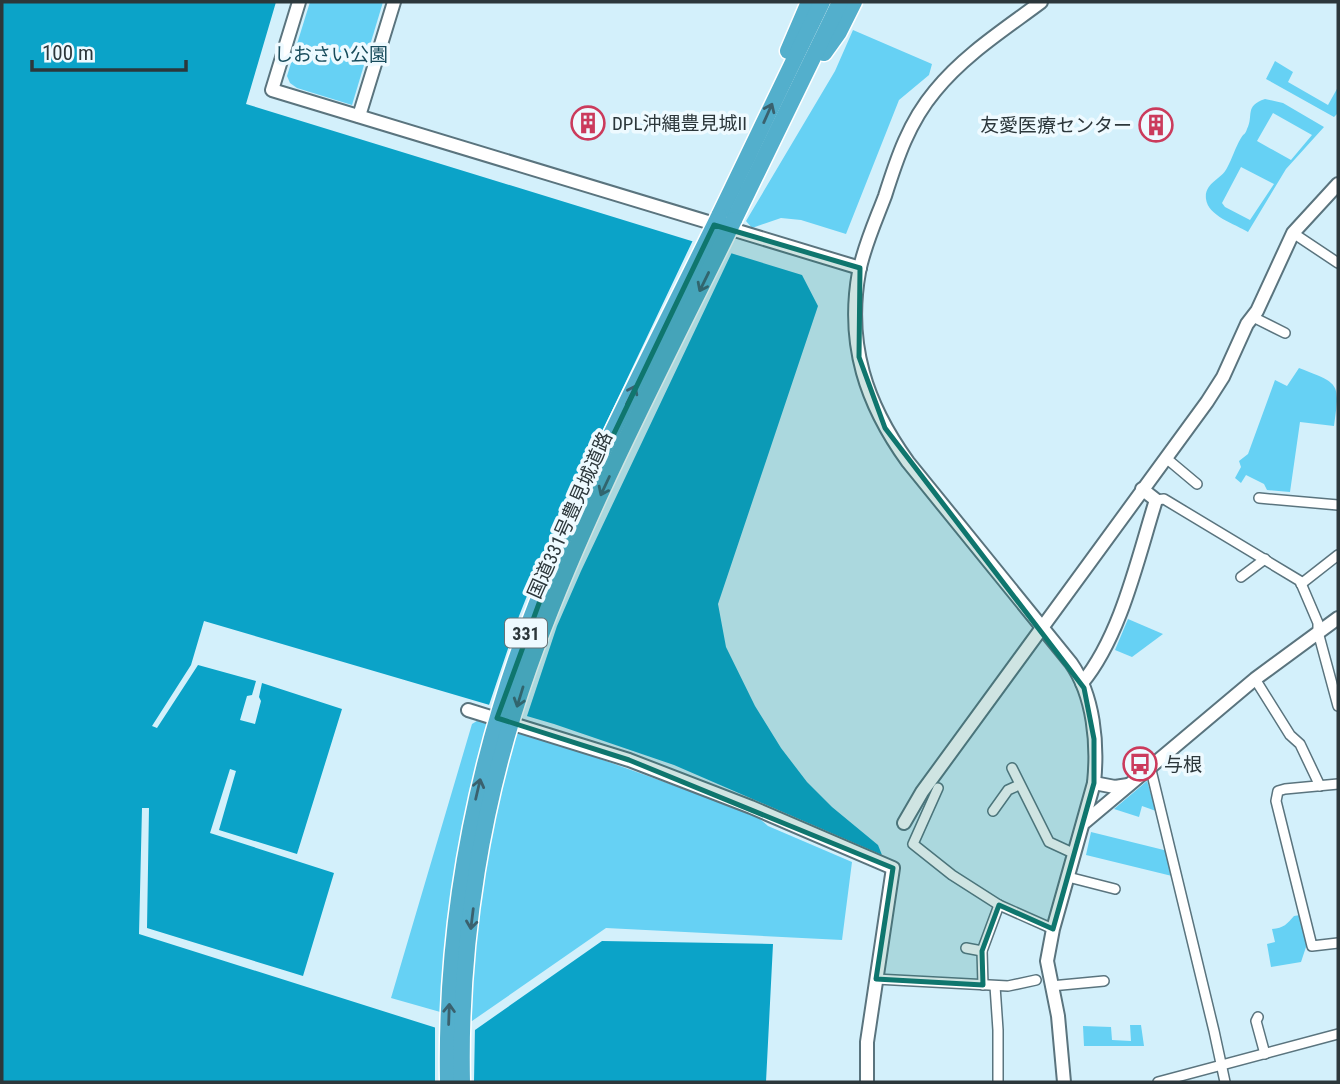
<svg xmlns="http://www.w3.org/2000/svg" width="1340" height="1084" font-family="'Roboto Condensed','Noto Sans JP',sans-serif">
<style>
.green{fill:#66d1f4;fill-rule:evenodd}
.water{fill:#0ba3c8}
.pier{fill:#d3f0fb}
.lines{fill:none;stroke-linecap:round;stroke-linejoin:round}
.street-casing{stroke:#5a747e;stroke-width:12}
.secondary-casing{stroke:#5a747e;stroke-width:16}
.highway-casing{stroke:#fff;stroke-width:19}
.street{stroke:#fff;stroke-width:9}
.secondary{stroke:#fff;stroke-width:12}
.highway{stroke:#53afcc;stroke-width:16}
.highway-bridge-casing{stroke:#fff;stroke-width:19;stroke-linecap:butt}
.highway-bridge{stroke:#53afcc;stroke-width:16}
.oneway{stroke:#3a616e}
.marked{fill:#0f766e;fill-opacity:0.2;stroke:#0f766e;stroke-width:5;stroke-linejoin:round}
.labels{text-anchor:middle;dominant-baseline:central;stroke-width:7;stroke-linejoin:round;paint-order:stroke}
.shield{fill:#eefaff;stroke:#667276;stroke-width:2}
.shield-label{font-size:18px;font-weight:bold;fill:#2c373b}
.park-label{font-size:19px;fill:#184c5c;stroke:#eefaff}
.poi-label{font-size:19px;fill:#2c373b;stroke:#eefaff;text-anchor:start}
.street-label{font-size:19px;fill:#2c373b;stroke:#eefaff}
</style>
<rect width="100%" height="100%" fill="#d3f0fb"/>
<g class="green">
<path d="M 310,2 L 383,2 L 352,105 L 297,88 L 290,83 L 287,76 Z"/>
<path d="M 853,30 L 932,64 L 929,75 L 899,100 L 846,234 L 801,220 L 781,218 L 752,228 L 746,221 L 835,71 Z"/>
<path d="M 1275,61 L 1293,72 L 1288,82 L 1328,105 L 1338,87 L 1338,113 L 1334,117 L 1266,79 Z"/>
<path d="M 1265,99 L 1283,103 L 1324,127 L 1286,169 L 1248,232 C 1235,224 1208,216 1206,199 C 1204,183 1221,180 1227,168 C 1232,159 1235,148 1241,138 C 1244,133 1245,135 1247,129 C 1254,115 1244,106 1265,99 ZM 1273,113 L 1312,135 L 1291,160 L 1257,141 ZM 1241,167 L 1274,184 L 1250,220 L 1225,207 L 1222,203 Z"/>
<path d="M 1299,368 C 1340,384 1340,382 1334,426 L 1300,422 L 1290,492 L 1267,490 L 1264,484 L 1246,475 L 1241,483 L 1235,478 L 1241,467 L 1239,461 L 1248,454 L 1275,380 L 1287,386 Z"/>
<path d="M 1128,619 L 1163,634 L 1132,657 L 1115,650 Z"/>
<path d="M 480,719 L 564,746 L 754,814 L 768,826 L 852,862 L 842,940 L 606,928 L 472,1021 L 391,998 L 472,724 Z"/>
<path d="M 1147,781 L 1156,811 L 1142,806 L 1139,817 L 1114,809 Z"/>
<path d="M 1091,832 L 1168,851 L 1172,876 L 1086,855 Z"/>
<path d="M 1300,915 L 1307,944 L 1301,962 L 1271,967 L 1267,944 L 1275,942 L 1272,929 C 1284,928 1287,924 1294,916 Z"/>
<path d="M 1130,1025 L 1141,1025 L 1144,1046 L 1084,1046 L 1083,1026 L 1111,1027 L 1112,1040 L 1131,1041 Z"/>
</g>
<path class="water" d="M 2,2 L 276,2 L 246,104 L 802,275 L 818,306 L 718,604 L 726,647 L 755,706 L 781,748 L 807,782 L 832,807 L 878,845 L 882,855 L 674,765 L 554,724 L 204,621 L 191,665 L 152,726 L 157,728 L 198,665 L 256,681 L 252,695 L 247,696 L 240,720 L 255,724 L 261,701 L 259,697 L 262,683 L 342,709 L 297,854 L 219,830 L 236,771 L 230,769 L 210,833 L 334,873 L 303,976 L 147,928 L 149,808 L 142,808 L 139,934 L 465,1037 L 602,941 L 773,944 L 766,1082 L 2,1082 Z"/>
<g class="pier">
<path d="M 694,238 L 733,250 L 581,571 L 557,626 L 526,719 L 488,708 L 519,616 L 542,558 Z"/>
<path d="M 435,1023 L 465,1033 L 475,1026 L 474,1082 L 435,1082 Z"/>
</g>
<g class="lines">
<defs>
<g id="street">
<path d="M 1293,233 L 1338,263"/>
<path d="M 1253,317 L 1285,333"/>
<path d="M 1166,458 L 1197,484"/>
<path d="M 1259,498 L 1338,505"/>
<path d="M 1156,500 L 1164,499 L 1300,581 L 1318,623 L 1318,632 L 1338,706"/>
<path d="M 1241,577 L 1265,559"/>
<path d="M 1301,584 L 1338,555"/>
<path d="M 1255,679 L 1290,735 L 1300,744 L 1320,786"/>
<path d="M 1150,766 L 1214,1031 L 1225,1082"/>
<path d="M 1012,768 L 1049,842 L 1075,854"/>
<path d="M 1338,784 L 1285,789 L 1278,791 L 1276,801 L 1312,946 L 1338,943"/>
<path d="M 938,788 L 913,844 L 952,875 L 999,905 L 1053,929"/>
<path d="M 993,811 L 1008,790 L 1019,785"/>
<path d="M 1068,877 L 1115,889"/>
<path d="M 966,948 L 982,951"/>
<path d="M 876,979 L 1008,986 L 1036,980"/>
<path d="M 983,985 L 982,951 L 999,905"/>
<path d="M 995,986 L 998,1030 L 998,1082"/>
<path d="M 1051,986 L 1104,981"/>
<path d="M 1258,1017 L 1256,1021 L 1265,1054"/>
<path d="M 1158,1082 L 1338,1034"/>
</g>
<g id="secondary">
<path d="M 299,2 L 272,90 L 860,268"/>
<path d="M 1041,2 C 1005,29 964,55 935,91 C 909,122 897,158 885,196 C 876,220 864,246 859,272 C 846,344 866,404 908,462 L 1071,663 C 1094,696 1098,744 1094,783 L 1053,929 L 1047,961 L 1058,1016 L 1064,1082"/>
<path d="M 359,116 L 394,2"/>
<path d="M 1082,683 C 1121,636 1138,557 1156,500 L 1142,489"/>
<path d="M 468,710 L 629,760 L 751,807 L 893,868 L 867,1042 L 867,1082"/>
<path d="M 1094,783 L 1115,787 L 1128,785"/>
<path d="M 1085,822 L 1255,679 L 1338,618"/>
<path d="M 904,823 L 922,792 L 1207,402 L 1223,377 L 1247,324 L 1257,311 L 1293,233 L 1338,184"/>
</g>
<g id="highway">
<path d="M 788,51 L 809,2"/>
<path d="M 824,53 L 839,32 L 854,2"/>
<path d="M 719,216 L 822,2"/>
<path d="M 734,220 L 840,2"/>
</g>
</defs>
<use href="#street" class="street-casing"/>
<use href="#secondary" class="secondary-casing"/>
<use href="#highway" class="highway-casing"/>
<use href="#street" class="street"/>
<use href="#secondary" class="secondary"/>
<use href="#highway" class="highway"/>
<defs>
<g id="highway-bridge">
<path d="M 448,1082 C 445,915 478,751 540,595 C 591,466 658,341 719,216"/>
<path d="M 462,1082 C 459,942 482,799 529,667 C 584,513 662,367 734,220"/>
</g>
</defs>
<use href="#highway-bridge" class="highway-bridge-casing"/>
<use href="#highway-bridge" class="highway-bridge"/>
</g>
<defs><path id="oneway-shaft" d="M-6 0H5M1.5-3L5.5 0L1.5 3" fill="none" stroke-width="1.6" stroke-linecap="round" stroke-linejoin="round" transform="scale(1.75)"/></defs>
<g class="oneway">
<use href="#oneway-shaft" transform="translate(768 113) rotate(-66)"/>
<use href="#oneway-shaft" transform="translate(704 282) rotate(116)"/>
<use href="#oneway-shaft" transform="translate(631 395) rotate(-64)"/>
<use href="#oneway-shaft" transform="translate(605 486) rotate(115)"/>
<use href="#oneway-shaft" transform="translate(520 697) rotate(107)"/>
<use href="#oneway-shaft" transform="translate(478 789) rotate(-77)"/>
<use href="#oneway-shaft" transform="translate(472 919) rotate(97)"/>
<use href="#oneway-shaft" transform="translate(449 1014) rotate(-88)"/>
</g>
<path class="marked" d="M 714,225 L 860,268 L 859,357 L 885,428 L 1084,688 L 1094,739 L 1094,783 L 1053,929 L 999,905 L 982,951 L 983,985 L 876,979 L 893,868 L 629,760 L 497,718 L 560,546 Z"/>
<defs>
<symbol id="building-ring" viewBox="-11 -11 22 22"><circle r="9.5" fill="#eefaff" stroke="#cb3b5c" stroke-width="1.5"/><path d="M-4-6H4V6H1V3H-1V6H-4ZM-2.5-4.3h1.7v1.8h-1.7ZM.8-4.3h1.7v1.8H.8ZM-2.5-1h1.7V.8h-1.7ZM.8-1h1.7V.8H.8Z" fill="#cb3b5c"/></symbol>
<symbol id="bus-ring" viewBox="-11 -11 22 22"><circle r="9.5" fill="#eefaff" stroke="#cb3b5c" stroke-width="1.5"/><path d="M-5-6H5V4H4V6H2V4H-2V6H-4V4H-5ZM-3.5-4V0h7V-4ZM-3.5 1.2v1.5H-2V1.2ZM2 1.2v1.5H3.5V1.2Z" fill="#cb3b5c"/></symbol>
</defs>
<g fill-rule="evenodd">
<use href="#building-ring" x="569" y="104" width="38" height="38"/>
<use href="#building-ring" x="1137" y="106" width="38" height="38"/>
<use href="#bus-ring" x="1121" y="745" width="38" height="38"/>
</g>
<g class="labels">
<rect class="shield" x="505" y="618.5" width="42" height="29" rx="5"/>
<g class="shield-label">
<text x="526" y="633">331</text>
</g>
<g class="park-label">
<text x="331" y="54">しおさい公園</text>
</g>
<g class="poi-label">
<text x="612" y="123">DPL沖縄豊見城II</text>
<text x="1132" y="125" text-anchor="end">友愛医療センター</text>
<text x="1164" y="764">与根</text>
</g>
<g class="street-label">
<text transform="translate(570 515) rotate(-66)">国道331号豊見城道路</text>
</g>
</g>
<rect width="1340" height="1084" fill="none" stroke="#2c373b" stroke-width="7"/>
<path d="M32 60v10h154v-10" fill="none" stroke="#2c373b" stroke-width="3.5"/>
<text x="42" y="60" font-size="21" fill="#2c373b" stroke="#eefaff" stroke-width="5" paint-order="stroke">100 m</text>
</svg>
